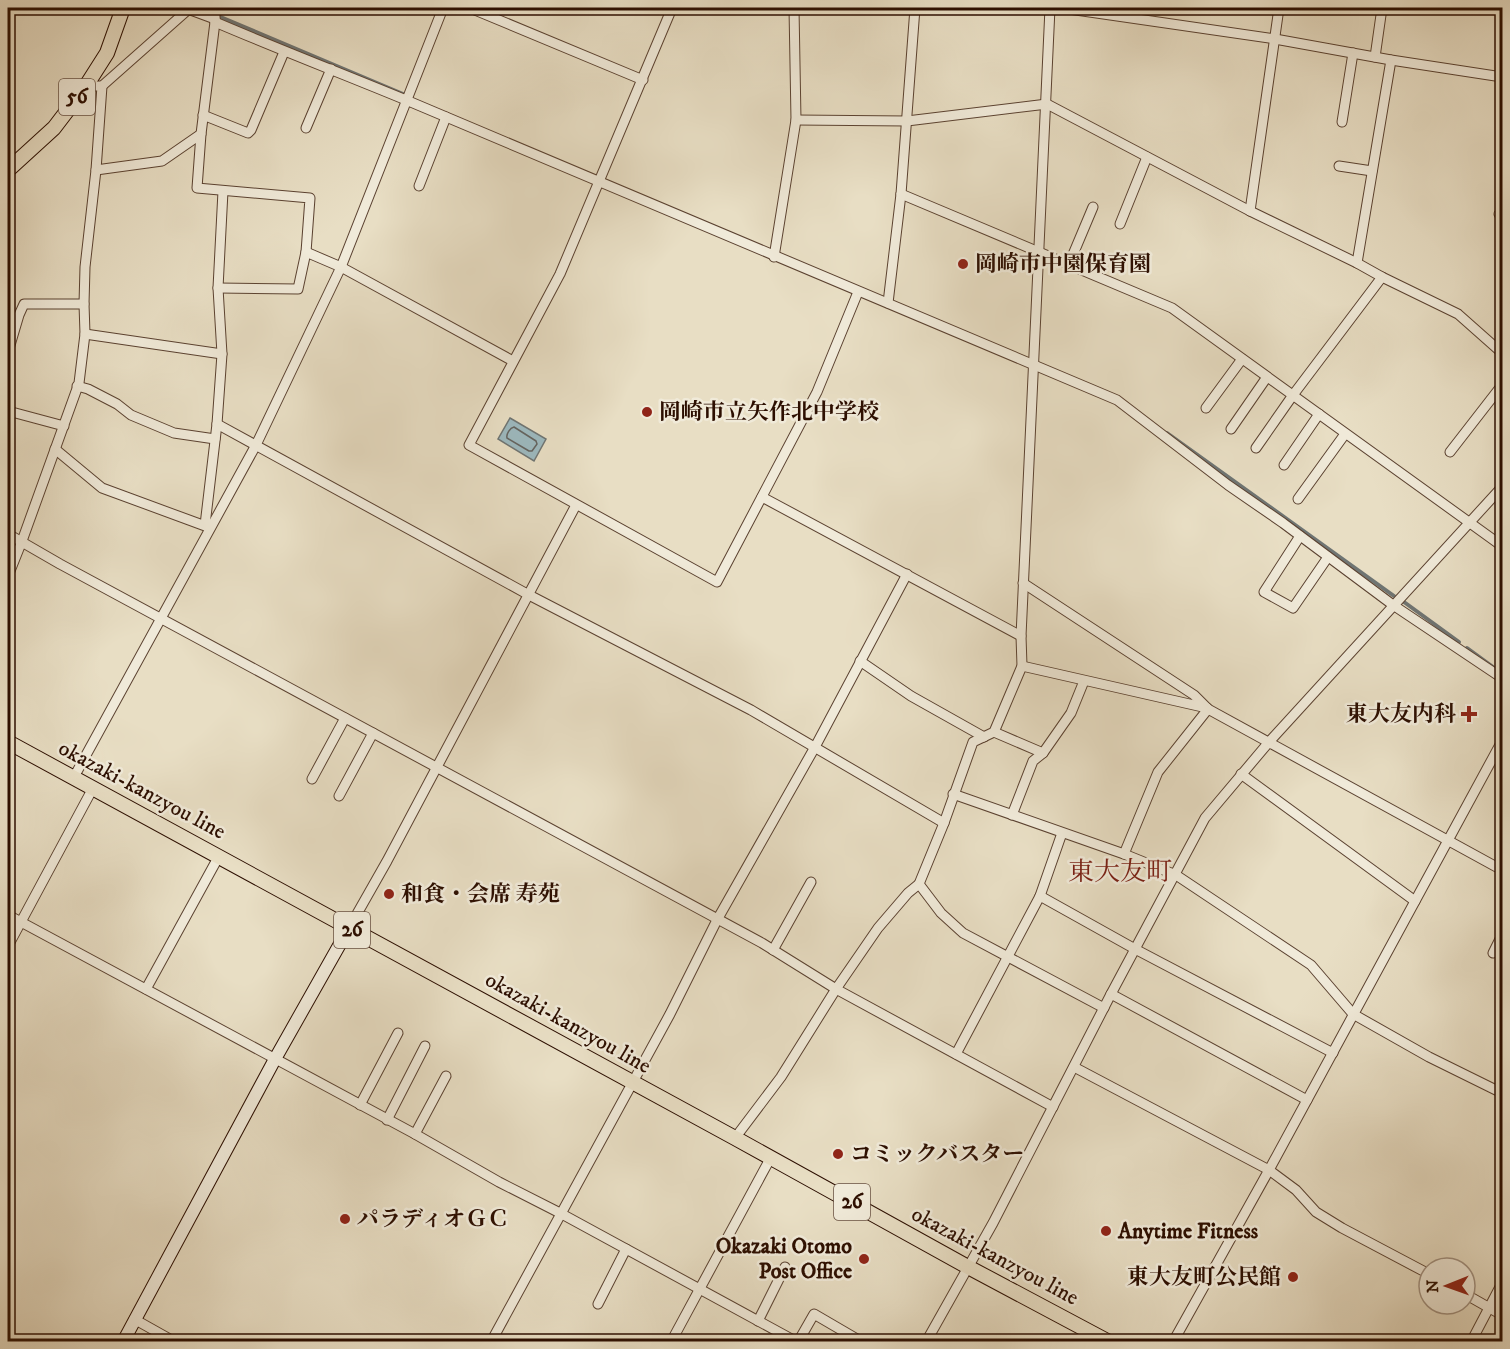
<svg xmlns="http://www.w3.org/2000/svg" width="1510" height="1349" font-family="'IM FELL DW Pica','Noto Serif JP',serif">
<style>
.water{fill:#9cb9bf;stroke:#6f7573;stroke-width:1.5}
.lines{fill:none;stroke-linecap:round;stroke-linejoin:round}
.shore{stroke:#646460;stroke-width:1.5}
.stream{stroke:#6f7573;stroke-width:4}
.street-casing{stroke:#5b4231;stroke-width:11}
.secondary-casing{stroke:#2c0e00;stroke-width:14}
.primary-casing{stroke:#2c0e00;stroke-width:16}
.street{stroke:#f0ead9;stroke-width:9}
.secondary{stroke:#f0ead9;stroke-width:12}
.primary{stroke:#e8dec4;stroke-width:14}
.poi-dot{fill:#8f2418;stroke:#f0ead9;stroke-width:2}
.labels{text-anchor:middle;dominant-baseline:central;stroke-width:5;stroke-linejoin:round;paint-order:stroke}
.shield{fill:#f0ead9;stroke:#675041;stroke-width:1.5}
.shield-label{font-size:21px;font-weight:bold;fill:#2c0e00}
.poi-label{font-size:22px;font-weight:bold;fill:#2c0e00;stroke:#f0ead9;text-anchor:start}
.street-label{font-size:22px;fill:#2c0e00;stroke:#f0ead9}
.quarter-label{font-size:26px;fill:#7a1f14;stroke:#f0ead9}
</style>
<rect width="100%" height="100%" fill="#e8dec4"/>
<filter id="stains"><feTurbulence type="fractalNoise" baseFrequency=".00333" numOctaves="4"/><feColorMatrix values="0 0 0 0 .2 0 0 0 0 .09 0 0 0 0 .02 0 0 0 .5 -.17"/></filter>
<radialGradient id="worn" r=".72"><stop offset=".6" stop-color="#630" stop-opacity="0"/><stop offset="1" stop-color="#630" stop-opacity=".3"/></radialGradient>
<path class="water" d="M 510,418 L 546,439 L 534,461 L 498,439 Z"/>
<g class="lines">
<path class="shore" d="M 514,427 L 536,441 L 537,444 L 532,451 L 529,451 L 507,438 C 506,434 510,428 514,427 Z"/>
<g class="stream">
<path d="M 199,8 L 403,94"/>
<path d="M 1167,433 L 1394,596"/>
<path d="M 1404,602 L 1459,642"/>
<path d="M 1467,648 L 1493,667"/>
</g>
<defs>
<g id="street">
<path d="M 215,8 L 215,22 L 201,134 L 197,188 L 310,198 L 306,252 L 298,289 L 218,288"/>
<path d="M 470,8 L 643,80"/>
<path d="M 672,8 L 560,274 L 469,445 L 717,582 L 817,392 L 858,292"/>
<path d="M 1062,8 L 1275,39 L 1391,60 L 1502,77"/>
<path d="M 188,9 L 215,19"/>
<path d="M 215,22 C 278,49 343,74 406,100 L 1117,400 L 1228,485 L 1283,523 L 1393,605 L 1502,678"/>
<path d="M 1375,57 L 1382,8"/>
<path d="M 86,86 L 102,86 L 190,8"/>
<path d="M 203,115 L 248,133 L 251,130 L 284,52"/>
<path d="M 796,120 L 907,121 L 1047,104 L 1250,211 L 1357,263 L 1382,277 L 1458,314 L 1502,353"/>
<path d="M 1342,122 L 1353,53"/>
<path d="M 306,128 L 331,69"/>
<path d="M 1339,166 L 1372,171"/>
<path d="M 96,170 L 162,161 L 201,134"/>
<path d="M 419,186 L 446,117"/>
<path d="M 901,194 L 1172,308 L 1502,546"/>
<path d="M 1250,211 L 1279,8"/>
<path d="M 1502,212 L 1499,214 L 1502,219"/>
<path d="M 1120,224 L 1147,157"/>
<path d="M 306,252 L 341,267 L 513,361"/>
<path d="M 774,257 L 796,120 L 794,8"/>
<path d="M 1357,263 L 1391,60"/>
<path d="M 1069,264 L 1093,207"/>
<path d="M 888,303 L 901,194 L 915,8"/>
<path d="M 85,334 L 222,354"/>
<path d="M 8,352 L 19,315 L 24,304 L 84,304"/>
<path d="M 77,386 L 88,389 L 117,404 L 131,415 L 174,433 L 215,439"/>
<path d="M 1206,408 L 1242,359"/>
<path d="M 8,411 L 64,426"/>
<path d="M 217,424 L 529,595 L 751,710 L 944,823"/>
<path d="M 1231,429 L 1267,377"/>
<path d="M 1256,448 L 1293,395 L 1382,277"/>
<path d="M 55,449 L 102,488 L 208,527"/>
<path d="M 1450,452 L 1502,385"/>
<path d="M 1284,465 L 1319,414"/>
<path d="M 762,497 L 1021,636"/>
<path d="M 1298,499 L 1345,434"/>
<path d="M 205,525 L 217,424 L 222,354 L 218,288 L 223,191"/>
<path d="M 8,534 L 60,564 L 762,943 L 836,989 L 1053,1107"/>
<path d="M 1300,536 L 1264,592 L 1293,608 L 1328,557"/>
<path d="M 8,576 L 22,541 L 79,383 L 85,334 L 84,304 L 85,267 L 96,170 L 102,86"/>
<path d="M 1023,583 L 1194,695 L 1208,709 L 1502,870"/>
<path d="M 860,661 L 911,696 L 984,737"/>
<path d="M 1022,666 L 1207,708"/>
<path d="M 994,732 L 1043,753"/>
<path d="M 1241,774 L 1415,901"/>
<path d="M 74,777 L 256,445 L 341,267 L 443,8"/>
<path d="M 312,779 L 345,718"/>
<path d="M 953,794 L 1124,854 L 1176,875 L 1311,965 L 1353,1014 L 1429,1057 L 1502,1093"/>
<path d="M 339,796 L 373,733"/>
<path d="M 1012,815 L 1033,761 L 1043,753 L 1071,713 L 1084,681"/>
<path d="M 1124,854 L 1158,772 L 1208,709"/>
<path d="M 919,884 L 941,913 L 963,933 L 1104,1008"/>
<path d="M 1040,896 L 1135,949 L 1333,1053"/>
<path d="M 8,915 L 415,1134 L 499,1182 L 560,1213 L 797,1342"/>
<path d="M 349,928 L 387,861 L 576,505"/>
<path d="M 8,946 L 93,788"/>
<path d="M 773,950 L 811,882"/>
<path d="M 1493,953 L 1502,935"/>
<path d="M 146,989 L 219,856"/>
<path d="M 1111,994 L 1307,1100"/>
<path d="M 956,1054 L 1040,896 L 1062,833"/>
<path d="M 1074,1067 L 1269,1170 L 1296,1190 L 1316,1212 L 1342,1228 L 1429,1274"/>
<path d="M 360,1105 L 398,1033"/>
<path d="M 387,1120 L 425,1046"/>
<path d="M 415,1134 L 446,1076"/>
<path d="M 735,1138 L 781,1077 L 836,989 L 878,928 L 908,893 L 919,884 L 944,823 L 973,742 L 994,732 L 1022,666 L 1021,636 L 1050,8"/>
<path d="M 1465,1294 L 1502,1315"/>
<path d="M 598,1304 L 626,1249"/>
<path d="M 134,1319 L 175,1342"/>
<path d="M 758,1321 L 785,1267"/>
<path d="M 491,1342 L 670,1014 L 717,920 L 815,747 L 907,574"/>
<path d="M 671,1342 L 771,1157"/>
<path d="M 798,1342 L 814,1314 L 862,1342"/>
<path d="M 926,1342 L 993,1223 L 1111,994 L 1205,818 L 1269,742 L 1502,487"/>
<path d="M 1173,1342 L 1269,1170 L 1502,741"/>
<path d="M 1471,1342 L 1502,1283"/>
</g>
<path id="secondary" d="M 123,1342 L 275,1059 L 349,928"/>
<g id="primary">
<path d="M 8,170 L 54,128 L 86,86 L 107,53 L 123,8"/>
<path d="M 8,742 L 735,1138 L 968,1267 L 1109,1342"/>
</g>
</defs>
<use href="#street" class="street-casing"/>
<use href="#secondary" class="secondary-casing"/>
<use href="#primary" class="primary-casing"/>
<use href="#street" class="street"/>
<use href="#secondary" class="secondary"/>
<use href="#primary" class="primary"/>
</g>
<g class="poi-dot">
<circle cx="963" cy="264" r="6"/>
<circle cx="647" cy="412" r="6"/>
<path d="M1466 705h6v6h6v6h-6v6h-6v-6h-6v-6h6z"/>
<circle cx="389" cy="894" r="6"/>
<circle cx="838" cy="1154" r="6"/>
<circle cx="345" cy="1219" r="6"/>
<circle cx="1106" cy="1231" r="6"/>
<circle cx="864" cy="1259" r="6"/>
<circle cx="1293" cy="1277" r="6"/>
</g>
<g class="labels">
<g class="shield">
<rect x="59" y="79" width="36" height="36" rx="4.5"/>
<rect x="334" y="912" width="36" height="36" rx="4.5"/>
<rect x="834" y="1184" width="36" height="36" rx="4.5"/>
</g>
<g class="shield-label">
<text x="77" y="97">56</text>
<text x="352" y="930">26</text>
<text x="852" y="1202">26</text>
</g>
<g class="poi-label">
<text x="975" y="264">岡崎市中園保育園</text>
<text x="659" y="412">岡崎市立矢作北中学校</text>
<text x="1456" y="714" text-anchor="end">東大友内科</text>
<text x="401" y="894">和食・会席 寿苑</text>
<text x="850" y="1154">コミックバスター</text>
<text x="357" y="1219">パラディオＧＣ</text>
<text x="1118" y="1231">Anytime Fitness</text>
<text x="852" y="1246" text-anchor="end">Okazaki Otomo<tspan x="852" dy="25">Post Office</tspan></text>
<text x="1281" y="1277" text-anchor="end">東大友町公民館</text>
</g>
<g class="street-label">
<text transform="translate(142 790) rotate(28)">okazaki-kanzyou line</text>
<text transform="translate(568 1023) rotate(29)">okazaki-kanzyou line</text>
<text transform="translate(995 1256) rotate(28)">okazaki-kanzyou line</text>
</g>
<g class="quarter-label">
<text x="1120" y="872">東大友町</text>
</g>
</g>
<rect width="1510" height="1349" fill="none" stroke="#e8dec4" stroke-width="30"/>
<rect x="9" y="9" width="1492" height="1331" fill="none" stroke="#2c0e00" stroke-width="3"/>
<rect x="15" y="15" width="1480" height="1319" fill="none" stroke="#2c0e00" stroke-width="1.5"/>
<g transform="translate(1447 1286) rotate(269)"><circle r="28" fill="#f0ead9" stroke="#a29282" stroke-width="1.5"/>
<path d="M0-4.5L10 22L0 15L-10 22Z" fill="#8f2418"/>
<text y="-9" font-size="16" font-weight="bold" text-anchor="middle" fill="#2c0e00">N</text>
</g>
<rect width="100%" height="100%" filter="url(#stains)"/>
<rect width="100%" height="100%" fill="url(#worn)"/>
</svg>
